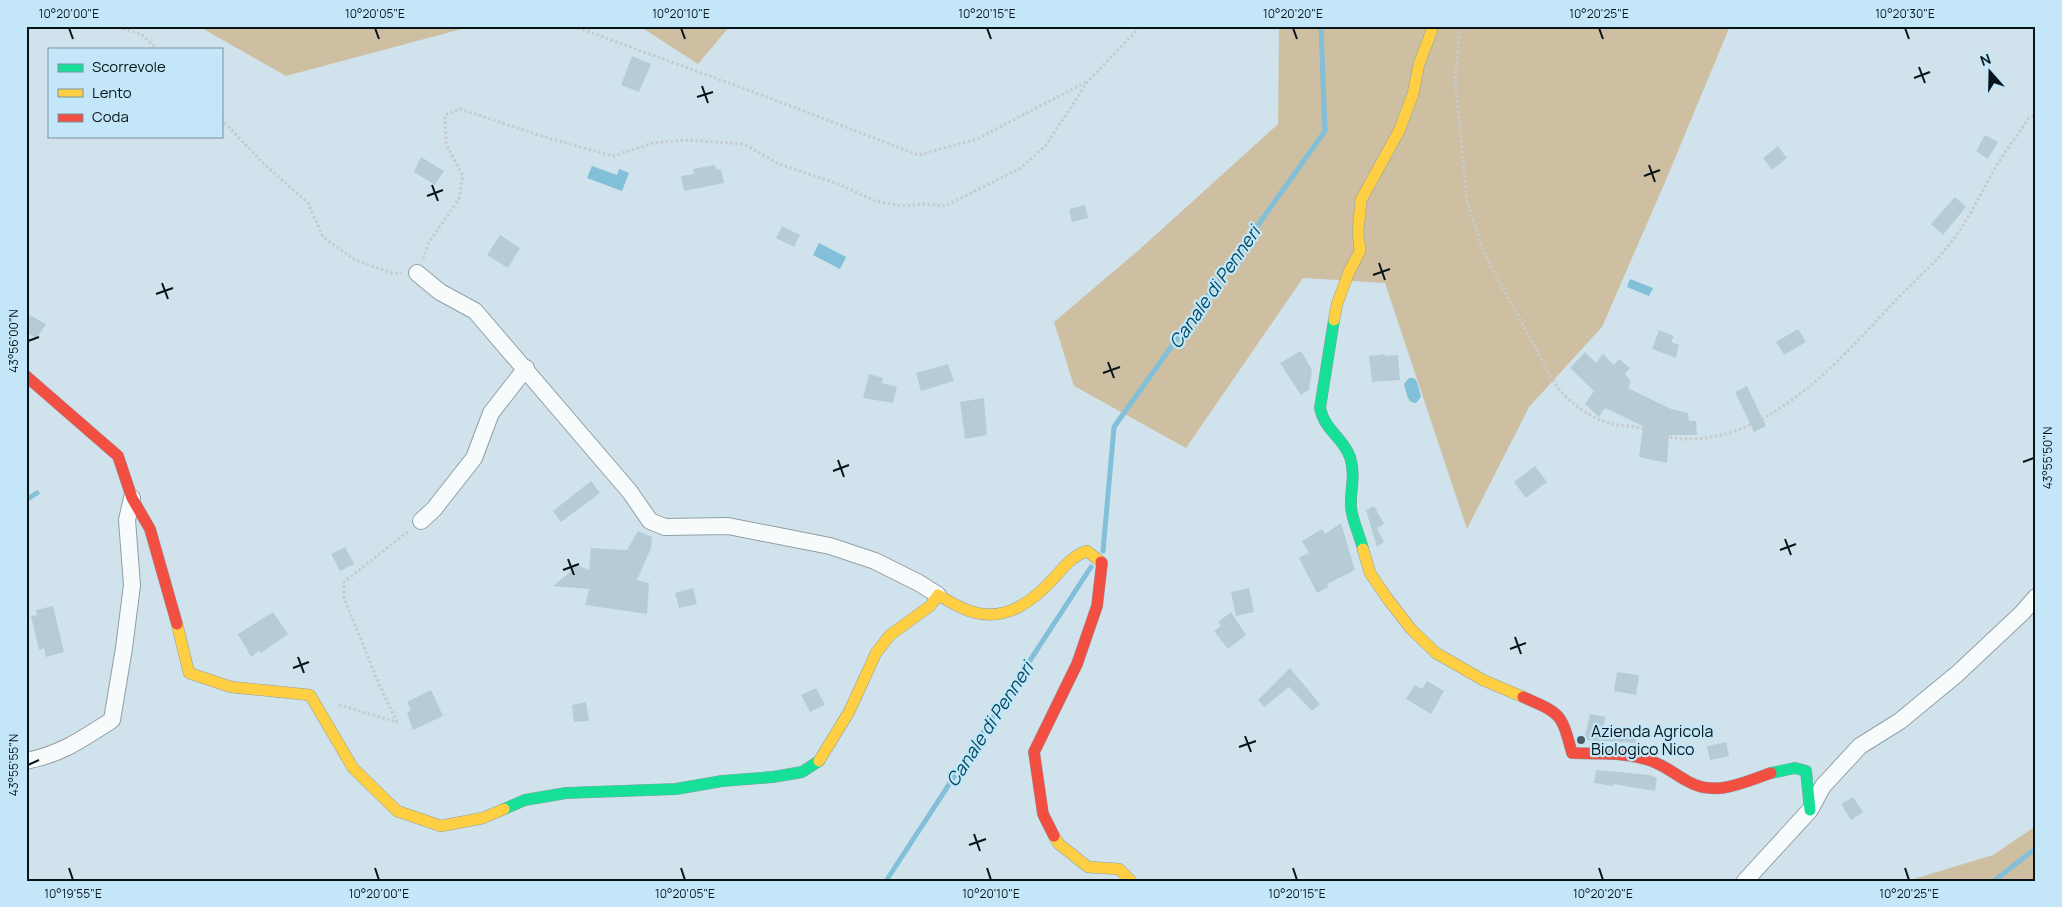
<svg xmlns="http://www.w3.org/2000/svg" width="2062" height="907" font-family="Manrope,sans-serif">
<style>
.forest{fill:#cebfa2}
.water{fill:#82bfd8}
.lines{fill:none;stroke-linecap:round;stroke-linejoin:round}
.stream{stroke:#82bfd8;stroke-width:5}
.building{fill:#b5ccd6}
.street-casing{stroke:#909fa6;stroke-width:18}
.fast-casing{stroke:#909fa6;stroke-width:12}
.slow-casing{stroke:#909fa6;stroke-width:12}
.jam-casing{stroke:#909fa6;stroke-width:12}
.path{stroke:#c6cbcd;stroke-width:3;stroke-dasharray:2.5 2.5;stroke-linecap:butt}
.street{stroke:#f8fbfc;stroke-width:16}
.fast{stroke:#16e098;stroke-width:11}
.slow{stroke:#ffcf43;stroke-width:11}
.jam{stroke:#f24e42;stroke-width:11}
.ticks{fill:none;stroke:#07141a;stroke-width:2}
.poi-dot{fill:#4d5c64;stroke:#c3e7f9;stroke-width:2}
.labels{text-anchor:middle;dominant-baseline:central;stroke-width:4.5;stroke-linejoin:round;paint-order:stroke}
.poi-label{font-size:16px;fill:#07141a;stroke:#c3e7f9;text-anchor:start}
.water-label{font-size:18px;font-style:italic;fill:#014960;stroke:#c3e7f9}
.neatline{fill:none;stroke:#07141a;stroke-width:2}
.ticks-label{font-size:12px;text-anchor:middle;fill:#07141a}
</style>
<rect width="100%" height="100%" fill="#d0e3ec"/>
<g class="forest">
<path d="M 198,26 L 473,26 L 286,76 Z"/>
<path d="M 632,26 L 730,26 L 698,64 L 644,29 Z"/>
<path d="M 1279,26 L 1730,26 L 1666,180 L 1602,327 L 1529,407 L 1467,529 L 1385,283 L 1303,278 L 1186,448 L 1074,386 L 1054,322 L 1140,249 L 1278,124 Z"/>
<path d="M 2036,826 L 2036,881 L 1907,881 L 1993,855 Z"/>
</g>
<g class="water">
<path d="M 592,166 L 617,175 L 619,169 L 629,173 L 622,191 L 587,178 Z"/>
<path d="M 819,243 L 846,257 L 840,269 L 813,255 Z"/>
<path d="M 1630,279 L 1653,288 L 1649,296 L 1627,287 Z"/>
<path d="M 1409,378 L 1414,378 L 1417,382 L 1421,397 L 1416,403 L 1411,402 L 1408,398 L 1404,384 Z"/>
</g>
<g class="lines">
<g class="stream">
<path d="M 26,500 L 37,493"/>
<path d="M 1103,551 L 1114,427 L 1325,131 L 1321,26"/>
<path d="M 886,881 L 1091,567"/>
<path d="M 1994,881 L 2036,848"/>
</g>
</g>
<g class="building">
<path d="M 632,56 L 651,64 L 639,92 L 621,85 Z"/>
<path d="M 1985,135 L 1998,142 L 1988,159 L 1976,151 Z"/>
<path d="M 1778,146 L 1787,158 L 1772,170 L 1763,158 Z"/>
<path d="M 421,157 L 444,171 L 435,185 L 414,172 Z"/>
<path d="M 715,165 L 716,170 L 721,169 L 724,183 L 684,191 L 681,176 L 694,174 L 693,169 Z"/>
<path d="M 1955,197 L 1966,207 L 1943,235 L 1931,224 Z"/>
<path d="M 1085,205 L 1088,218 L 1072,222 L 1069,209 Z"/>
<path d="M 782,226 L 800,235 L 794,247 L 776,238 Z"/>
<path d="M 500,235 L 520,248 L 508,268 L 487,255 Z"/>
<path d="M 26,313 L 46,324 L 37,338 L 26,333 Z"/>
<path d="M 1798,329 L 1806,342 L 1784,355 L 1776,342 Z"/>
<path d="M 1659,330 L 1674,336 L 1671,342 L 1679,345 L 1676,358 L 1652,349 Z"/>
<path d="M 1301,351 L 1312,370 L 1309,390 L 1301,395 L 1280,363 Z"/>
<path d="M 1585,352 L 1596,363 L 1603,354 L 1614,365 L 1619,359 L 1630,368 L 1625,374 L 1631,381 L 1628,388 L 1671,409 L 1688,413 L 1689,421 L 1696,421 L 1697,435 L 1669,435 L 1667,463 L 1639,457 L 1643,426 L 1605,408 L 1599,417 L 1585,404 L 1594,391 L 1570,368 Z"/>
<path d="M 1385,354 L 1385,356 L 1398,355 L 1400,380 L 1372,382 L 1369,356 Z"/>
<path d="M 948,364 L 954,381 L 921,391 L 916,373 Z"/>
<path d="M 869,374 L 883,378 L 882,383 L 897,387 L 893,403 L 863,398 Z"/>
<path d="M 1747,386 L 1766,426 L 1754,432 L 1735,392 Z"/>
<path d="M 984,398 L 987,435 L 965,439 L 960,402 Z"/>
<path d="M 1535,466 L 1547,482 L 1526,498 L 1514,482 Z"/>
<path d="M 591,481 L 600,493 L 561,522 L 553,511 Z"/>
<path d="M 1374,506 L 1384,524 L 1377,528 L 1384,542 L 1377,547 L 1366,510 Z"/>
<path d="M 1341,523 L 1355,570 L 1327,584 L 1329,587 L 1317,593 L 1299,558 L 1308,553 L 1310,555 L 1302,541 L 1322,529 L 1325,534 Z"/>
<path d="M 638,531 L 652,537 L 651,548 L 637,580 L 649,583 L 647,614 L 585,605 L 589,589 L 553,586 L 570,572 L 574,564 L 589,570 L 591,548 L 627,550 Z"/>
<path d="M 345,547 L 354,564 L 340,571 L 331,554 Z"/>
<path d="M 693,588 L 697,604 L 679,608 L 675,593 Z"/>
<path d="M 1249,588 L 1254,612 L 1236,616 L 1231,592 Z"/>
<path d="M 53,606 L 64,652 L 46,657 L 44,648 L 39,650 L 31,616 L 37,615 L 36,610 Z"/>
<path d="M 273,612 L 288,634 L 261,653 L 259,651 L 251,657 L 238,634 Z"/>
<path d="M 1231,612 L 1246,635 L 1228,649 L 1214,631 L 1221,626 L 1218,622 Z"/>
<path d="M 1290,668 L 1320,704 L 1312,711 L 1289,687 L 1264,707 L 1258,700 Z"/>
<path d="M 1617,672 L 1639,675 L 1636,695 L 1614,691 Z"/>
<path d="M 1427,681 L 1444,691 L 1431,714 L 1406,699 L 1415,685 L 1422,689 Z"/>
<path d="M 816,688 L 825,705 L 810,712 L 801,695 Z"/>
<path d="M 431,690 L 443,716 L 413,730 L 407,713 L 411,710 L 407,702 Z"/>
<path d="M 586,702 L 589,721 L 574,722 L 572,705 Z"/>
<path d="M 1590,714 L 1606,717 L 1603,727 L 1637,734 L 1635,743 L 1584,740 Z"/>
<path d="M 1726,742 L 1729,756 L 1710,760 L 1707,746 Z"/>
<path d="M 1596,770 L 1650,775 L 1657,778 L 1655,791 L 1613,784 L 1613,786 L 1594,783 Z"/>
<path d="M 1853,797 L 1863,812 L 1851,820 L 1841,804 Z"/>
</g>
<g class="lines">
<defs>
<g id="street">
<path d="M 417,273 L 440,292 L 475,311 L 630,492 L 650,521 L 665,527 L 728,526 L 830,546 L 875,561 L 919,583 L 938,595"/>
<path d="M 421,521 L 434,509 L 474,458 L 491,413 L 526,368"/>
<path d="M 26,761 C 62,754 82,739 112,720 L 124,648 L 132,585 L 127,520 L 132,498"/>
<path d="M 1745,881 L 1810,810 L 1823,786 L 1860,746 L 1900,721 L 1957,674 L 2022,613 L 2036,597"/>
</g>
<g id="fast">
<path d="M 1334,320 L 1320,408 C 1325,431 1342,436 1350,457 C 1356,476 1350,489 1351,507 C 1352,520 1360,536 1363,549"/>
<path d="M 1771,773 L 1795,768 L 1806,771 L 1810,810"/>
<path d="M 504,809 L 525,800 L 566,793 L 676,789 L 722,781 L 773,777 L 802,772 L 819,761"/>
</g>
<g id="slow">
<path d="M 1334,320 L 1337,304 L 1349,272 L 1360,251 L 1358,232 L 1361,200 L 1399,131 L 1413,94 L 1419,64 L 1432,30"/>
<path d="M 1363,549 L 1370,573 L 1387,598 L 1411,629 L 1436,653 L 1483,680 L 1523,697"/>
<path d="M 177,624 L 189,673 L 231,687 L 310,695 L 353,768 L 397,811 L 441,826 L 483,818 L 504,809"/>
<path d="M 819,761 L 849,712 L 876,653 L 890,635 L 930,606 L 938,595 C 949,601 961,609 973,612 C 1006,622 1033,601 1054,578 C 1064,567 1072,556 1087,551 L 1101,562"/>
<path d="M 1054,836 L 1059,844 L 1088,867 L 1119,869 L 1131,881"/>
</g>
<g id="jam">
<path d="M 26,376 L 118,456 L 132,498 L 150,529 L 177,624"/>
<path d="M 1523,697 C 1562,714 1561,713 1572,753 C 1596,754 1621,752 1645,759 C 1662,763 1674,774 1689,782 C 1716,797 1744,782 1771,773"/>
<path d="M 1054,836 L 1043,814 L 1034,752 L 1077,664 L 1097,606 L 1102,563 L 1101,562"/>
</g>
</defs>
<use href="#street" class="street-casing"/>
<use href="#fast" class="fast-casing"/>
<use href="#slow" class="slow-casing"/>
<use href="#jam" class="jam-casing"/>
<g class="path">
<path d="M 113,26 L 141,34 L 157,49"/>
<path d="M 573,26 L 775,100 L 918,155 L 977,139 L 1088,81"/>
<path d="M 1460,26 L 1455,80 L 1467,201 L 1483,251 L 1555,384 C 1569,402 1590,419 1613,424 C 1620,426 1628,425 1636,427 C 1656,431 1668,440 1691,439 C 1775,437 1842,357 1895,301 C 1914,281 1937,262 1953,240 C 1971,216 1983,188 1999,162 C 2008,147 2019,133 2029,118 L 2036,115"/>
<path d="M 221,119 L 264,164 L 308,203 L 323,237 L 355,260 L 392,273 L 402,273"/>
<path d="M 423,259 L 429,242 L 459,199 L 463,176 L 446,144 L 445,115 L 460,109 L 551,139 L 613,156 L 653,143 L 685,140 L 744,144 L 779,164 L 838,184 L 875,201 L 902,206 L 927,204 L 945,206 L 1021,168 L 1046,145 L 1088,81 L 1141,26"/>
<path d="M 339,705 L 397,722 L 379,684 L 344,598 L 344,582 L 410,530"/>
</g>
<use href="#street" class="street"/>
<use href="#fast" class="fast"/>
<use href="#slow" class="slow"/>
<use href="#jam" class="jam"/>
</g>
<path class="ticks" d="M 69,28 L 73,39M 375,28 L 379,39M 681,28 L 685,39M 987,28 L 991,39M 1293,28 L 1297,39M 1599,28 L 1603,39M 1905,28 L 1909,39M 1919,67 L 1925,83M 1914,78 L 1930,72M 702,86 L 708,103M 697,97 L 713,92M 1649,165 L 1655,182M 1644,176 L 1660,170M 432,185 L 438,201M 427,196 L 443,190M 1379,263 L 1385,280M 1373,275 L 1390,269M 162,283 L 168,299M 156,294 L 173,288M 28,341 L 39,337M 1108,362 L 1114,378M 1103,373 L 1120,367M 838,460 L 844,477M 2023,462 L 2034,458M 833,471 L 849,465M 1785,539 L 1791,555M 1780,550 L 1796,544M 568,559 L 574,575M 563,570 L 579,564M 1515,637 L 1521,654M 1510,649 L 1526,643M 298,657 L 304,673M 293,668 L 309,662M 1245,736 L 1251,752M 1239,747 L 1256,741M 28,765 L 39,760M 974,834 L 980,851M 969,845 L 986,839M 69,868 L 73,880M 375,868 L 379,880M 681,868 L 685,880M 987,868 L 991,880M 1293,868 L 1297,880M 1599,868 L 1603,880M 1905,868 L 1909,880"/>
<circle class="poi-dot" cx="1581" cy="740" r="5"/>
<g class="labels">
<g class="poi-label">
<text x="1591" y="731">Azienda Agricola<tspan x="1591" dy="18">Biologico Nico</tspan></text>
</g>
<g class="water-label">
<text transform="translate(1214 287) rotate(-55)">Canale di Penneri</text>
<text transform="translate(989 724) rotate(-57)">Canale di Penneri</text>
</g>
</g>
<rect width="2062" height="907" fill="none" stroke="#c3e7f9" stroke-width="55"/>
<rect x="48" y="48" width="175" height="90" fill="#c3e7f9" stroke="#7893a0"/>
<rect x="58" y="64" width="25" height="8" fill="#16e098" stroke="#7893a0"/>
<text x="92" y="72" font-size="15" fill="#07141a">Scorrevole</text>
<rect x="58" y="89" width="25" height="8" fill="#ffcf43" stroke="#7893a0"/>
<text x="92" y="98" font-size="15" fill="#07141a">Lento</text>
<rect x="58" y="114" width="25" height="8" fill="#f24e42" stroke="#7893a0"/>
<text x="92" y="122" font-size="15" fill="#07141a">Coda</text>
<g transform="translate(1990 72) rotate(340)" stroke="#c3e7f9" stroke-width="4" paint-order="stroke">
<path d="M0-4L9 19L0 12L-9 19Z" fill="#07141a"/>
<text y="-8" font-size="14" font-weight="bold" text-anchor="middle" fill="#07141a">N</text>
</g>
<rect x="28" y="28" width="2006" height="852" class="neatline"/>
<g class="ticks-label">
<text x="69" y="18">10°20'00"E</text>
<text x="375" y="18">10°20'05"E</text>
<text x="681" y="18">10°20'10"E</text>
<text x="987" y="18">10°20'15"E</text>
<text x="1293" y="18">10°20'20"E</text>
<text x="1599" y="18">10°20'25"E</text>
<text x="1905" y="18">10°20'30"E</text>
<text transform="translate(14 341) rotate(-90)" y="4">43°56'00"N</text>
<text transform="translate(2048 458) rotate(-90)" y="4">43°55'50"N</text>
<text transform="translate(14 765) rotate(-90)" y="4">43°55'55"N</text>
<text x="73" y="898">10°19'55"E</text>
<text x="379" y="898">10°20'00"E</text>
<text x="685" y="898">10°20'05"E</text>
<text x="991" y="898">10°20'10"E</text>
<text x="1297" y="898">10°20'15"E</text>
<text x="1603" y="898">10°20'20"E</text>
<text x="1909" y="898">10°20'25"E</text>
</g>
</svg>
